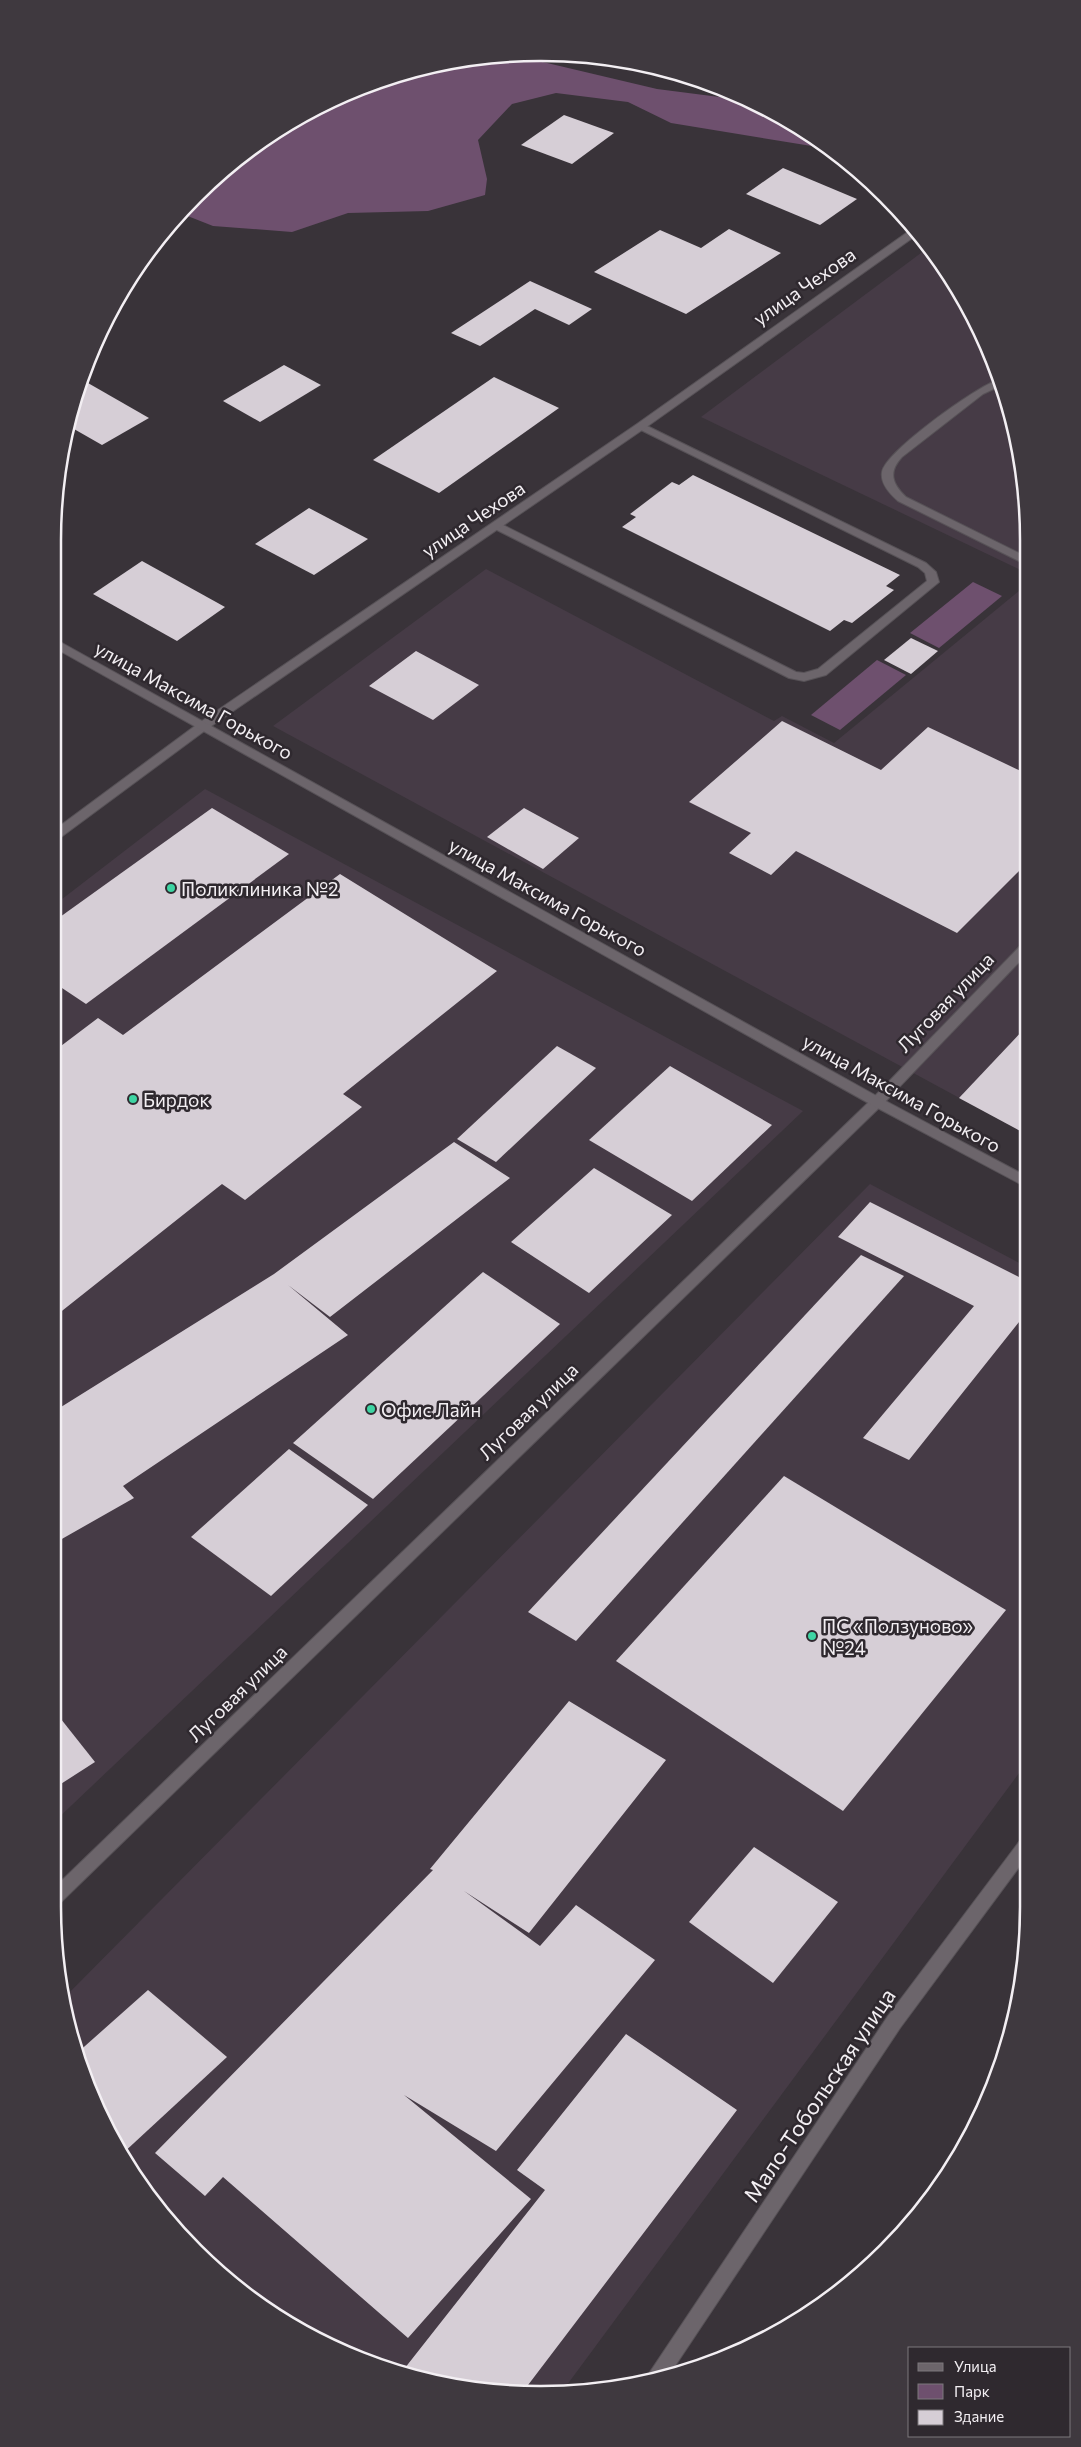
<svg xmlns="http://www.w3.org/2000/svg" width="1081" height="2447" font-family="Commissioner,sans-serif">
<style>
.built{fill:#463b46}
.green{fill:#6e506e}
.building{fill:#d6ced6}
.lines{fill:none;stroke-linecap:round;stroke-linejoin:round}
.service-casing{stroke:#575257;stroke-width:2}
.minor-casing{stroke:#575257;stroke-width:2}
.tertiary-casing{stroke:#575257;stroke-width:2}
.service{fill:#6c656b;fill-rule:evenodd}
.minor{fill:#6c656b;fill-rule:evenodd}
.tertiary{fill:#6c656b;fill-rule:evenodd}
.poi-dot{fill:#3ed4a3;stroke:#2f292f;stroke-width:2}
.labels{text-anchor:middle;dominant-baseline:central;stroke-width:5;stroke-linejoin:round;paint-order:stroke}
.street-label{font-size:19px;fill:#f3eff3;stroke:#2f292f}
.poi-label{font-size:19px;fill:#f3eff3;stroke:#2f292f;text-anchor:start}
.near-street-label{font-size:22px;fill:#f3eff3;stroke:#2f292f}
.rim{fill:none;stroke:#f3eff3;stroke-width:2.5}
</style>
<rect width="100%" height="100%" fill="#393339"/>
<g class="built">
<path d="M 929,247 L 991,353 L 1024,477 L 1025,572 L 701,417 Z"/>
<path d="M 486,569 L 774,721 L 782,716 L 834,743 L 1025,586 L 1026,1134 L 273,726 Z"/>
<path d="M 205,789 L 803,1111 L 53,1823 L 53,906 Z"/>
<path d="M 870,1184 L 1027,1267 L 1028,1761 L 561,2393 L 540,2394 L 446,2385 L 383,2369 L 296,2329 L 219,2274 L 173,2228 L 118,2150 L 78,2064 L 62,2000 Z"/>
<path d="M 978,2118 L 963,2150 L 953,2165 L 947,2162 Z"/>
</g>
<g class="green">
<path d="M 509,54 L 657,89 L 735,99 L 830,149 L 671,123 L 628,102 L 556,93 L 512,104 L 478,140 L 487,179 L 485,195 L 428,211 L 348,213 L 292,232 L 213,226 L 180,213 L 244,153 L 325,103 L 414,69 Z"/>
<path d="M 973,582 L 1002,596 L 939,648 L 910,633 Z"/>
<path d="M 877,660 L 906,675 L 840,730 L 811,715 Z"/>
</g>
<g class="building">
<path d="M 564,115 L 614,133 L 572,164 L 521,145 Z"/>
<path d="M 783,168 L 857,199 L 820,225 L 746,194 Z"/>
<path d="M 729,229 L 781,253 L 686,314 L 594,272 L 660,230 L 701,248 Z"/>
<path d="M 530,281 L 592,309 L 569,325 L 535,309 L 480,346 L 451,333 Z"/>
<path d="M 284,365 L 321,385 L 260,422 L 223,401 Z"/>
<path d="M 494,377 L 559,408 L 439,493 L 373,460 Z"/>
<path d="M 81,379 L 149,418 L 102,445 L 67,425 Z"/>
<path d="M 693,475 L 900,575 L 886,586 L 894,590 L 852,623 L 844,620 L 830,631 L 622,527 L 636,517 L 630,514 L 672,482 L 679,485 Z"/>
<path d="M 309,508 L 368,539 L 314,575 L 255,544 Z"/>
<path d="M 142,561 L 225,607 L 177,641 L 93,594 Z"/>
<path d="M 911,638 L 938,651 L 911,674 L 884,660 Z"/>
<path d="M 416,651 L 479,685 L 433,720 L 369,686 Z"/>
<path d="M 782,721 L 881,770 L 928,727 L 1025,773 L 1025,865 L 957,933 L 796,851 L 771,875 L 729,853 L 751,833 L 689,802 Z"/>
<path d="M 212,808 L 289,854 L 86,1004 L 53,982 L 53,922 Z"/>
<path d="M 524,808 L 579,838 L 543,869 L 487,837 Z"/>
<path d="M 340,874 L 497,971 L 343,1094 L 362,1107 L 245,1200 L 222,1184 L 53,1318 L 53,1052 L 98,1018 L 123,1035 Z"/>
<path d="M 1026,1027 L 1026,1134 L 959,1098 Z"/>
<path d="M 557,1046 L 596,1068 L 496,1162 L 457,1139 Z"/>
<path d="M 670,1066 L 772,1125 L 692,1201 L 589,1140 Z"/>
<path d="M 454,1142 L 510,1178 L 330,1317 L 288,1285 L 348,1335 L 123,1486 L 134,1498 L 53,1544 L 53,1412 L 274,1274 Z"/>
<path d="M 594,1168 L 672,1215 L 589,1293 L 511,1242 Z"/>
<path d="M 870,1202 L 1027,1281 L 1027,1312 L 909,1460 L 863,1438 L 974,1306 L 838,1237 Z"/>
<path d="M 861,1255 L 904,1276 L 576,1641 L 528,1612 Z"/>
<path d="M 483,1272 L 560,1324 L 373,1499 L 293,1443 Z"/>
<path d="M 289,1449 L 368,1505 L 271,1596 L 191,1537 Z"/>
<path d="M 784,1476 L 1006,1610 L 843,1811 L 616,1661 Z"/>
<path d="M 569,1701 L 666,1760 L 529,1933 L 464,1891 L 540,1946 L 576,1905 L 655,1960 L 496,2151 L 404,2095 L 531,2199 L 408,2338 L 223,2177 L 205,2196 L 155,2153 L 433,1870 L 430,1869 Z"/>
<path d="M 53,1709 L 95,1762 L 53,1789 Z"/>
<path d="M 754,1847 L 838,1902 L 773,1983 L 689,1922 Z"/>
<path d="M 148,1990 L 227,2057 L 121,2155 L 76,2054 Z"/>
<path d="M 626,2034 L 737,2110 L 522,2393 L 446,2385 L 401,2373 L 545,2190 L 517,2170 Z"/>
</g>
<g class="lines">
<defs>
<g id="service">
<path d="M 998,380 L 1000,386 L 983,394 L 902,457 C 888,472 892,484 906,497 L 1025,556 L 1025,564 L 898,501 C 890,494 880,484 882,472 C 885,452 977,386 998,380 Z"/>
<path d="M 641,423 L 926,563 L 936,572 L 939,582 L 826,675 L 804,681 L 789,678 L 493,528 L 493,524 L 501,524 L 796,672 L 804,673 L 818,669 L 927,581 L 925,573 L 918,567 L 637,428 L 636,426 Z"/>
</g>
<g id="minor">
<path d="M 912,229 L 918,234 L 645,428 L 207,729 L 57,840 L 53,841 L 53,831 L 199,723 L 637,424 Z"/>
<path d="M 1026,943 L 1026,955 L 882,1105 L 59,1904 L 53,1906 L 53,1889 L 872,1099 L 1022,944 Z"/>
<path d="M 1028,1836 L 1028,1855 L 900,2028 L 669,2375 L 648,2380 L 650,2372 L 888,2016 L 1022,1838 Z"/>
</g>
<path id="tertiary" d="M 53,638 L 882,1099 L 1026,1176 L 1026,1187 L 872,1105 L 53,647 Z"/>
</defs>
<use href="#service" class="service-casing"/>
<use href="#minor" class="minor-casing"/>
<use href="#tertiary" class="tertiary-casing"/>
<use href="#service" class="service"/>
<use href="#minor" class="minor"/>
<use href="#tertiary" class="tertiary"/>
</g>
<g class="poi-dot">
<circle cx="171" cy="888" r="5"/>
<circle cx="133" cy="1099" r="5"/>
<circle cx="371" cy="1409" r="5"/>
<circle cx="812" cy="1636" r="5"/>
</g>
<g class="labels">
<g class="street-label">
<text transform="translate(804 286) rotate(-35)">улица Чехова</text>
<text transform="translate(473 519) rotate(-34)">улица Чехова</text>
<text transform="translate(194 700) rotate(29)">улица Максима Горького</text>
<text transform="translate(548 897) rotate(29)">улица Максима Горького</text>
<text transform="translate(945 1002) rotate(-46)">Луговая улица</text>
<text transform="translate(902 1093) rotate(29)">улица Максима Горького</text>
<text transform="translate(528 1411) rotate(-44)">Луговая улица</text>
<text transform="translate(237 1693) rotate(-44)">Луговая улица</text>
</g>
<g class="poi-label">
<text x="181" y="888">Поликлиника №2</text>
<text x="143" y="1099">Бирдок</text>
<text x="381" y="1409">Офис Лайн</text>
<text x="822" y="1625">ПС «Ползуново»<tspan x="822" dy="22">№24</tspan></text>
</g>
<g class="near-street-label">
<text transform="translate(819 2095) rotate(-56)">Мало-Тобольская улица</text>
</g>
</g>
<path d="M0 0H1081V2447H0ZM540 61H541A479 479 0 0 1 1020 540V1907A479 479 0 0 1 541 2386H540A479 479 0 0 1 61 1907V540A479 479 0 0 1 540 61Z" fill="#3f393f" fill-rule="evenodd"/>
<path class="rim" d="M540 61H541A479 479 0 0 1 1020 540V1907A479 479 0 0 1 541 2386H540A479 479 0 0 1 61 1907V540A479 479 0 0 1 540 61Z"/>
<rect x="908" y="2347" width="162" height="90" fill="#2f292f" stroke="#7d787d"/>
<rect x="918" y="2363" width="25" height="8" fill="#6c656b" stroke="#7d787d"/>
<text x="954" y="2372" font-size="15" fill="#f3eff3">Улица</text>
<rect x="918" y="2384" width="25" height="15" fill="#6e506e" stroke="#7d787d"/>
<text x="954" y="2397" font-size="15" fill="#f3eff3">Парк</text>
<rect x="918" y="2410" width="25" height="15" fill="#d6ced6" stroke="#7d787d"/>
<text x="954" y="2422" font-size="15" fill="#f3eff3">Здание</text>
</svg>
